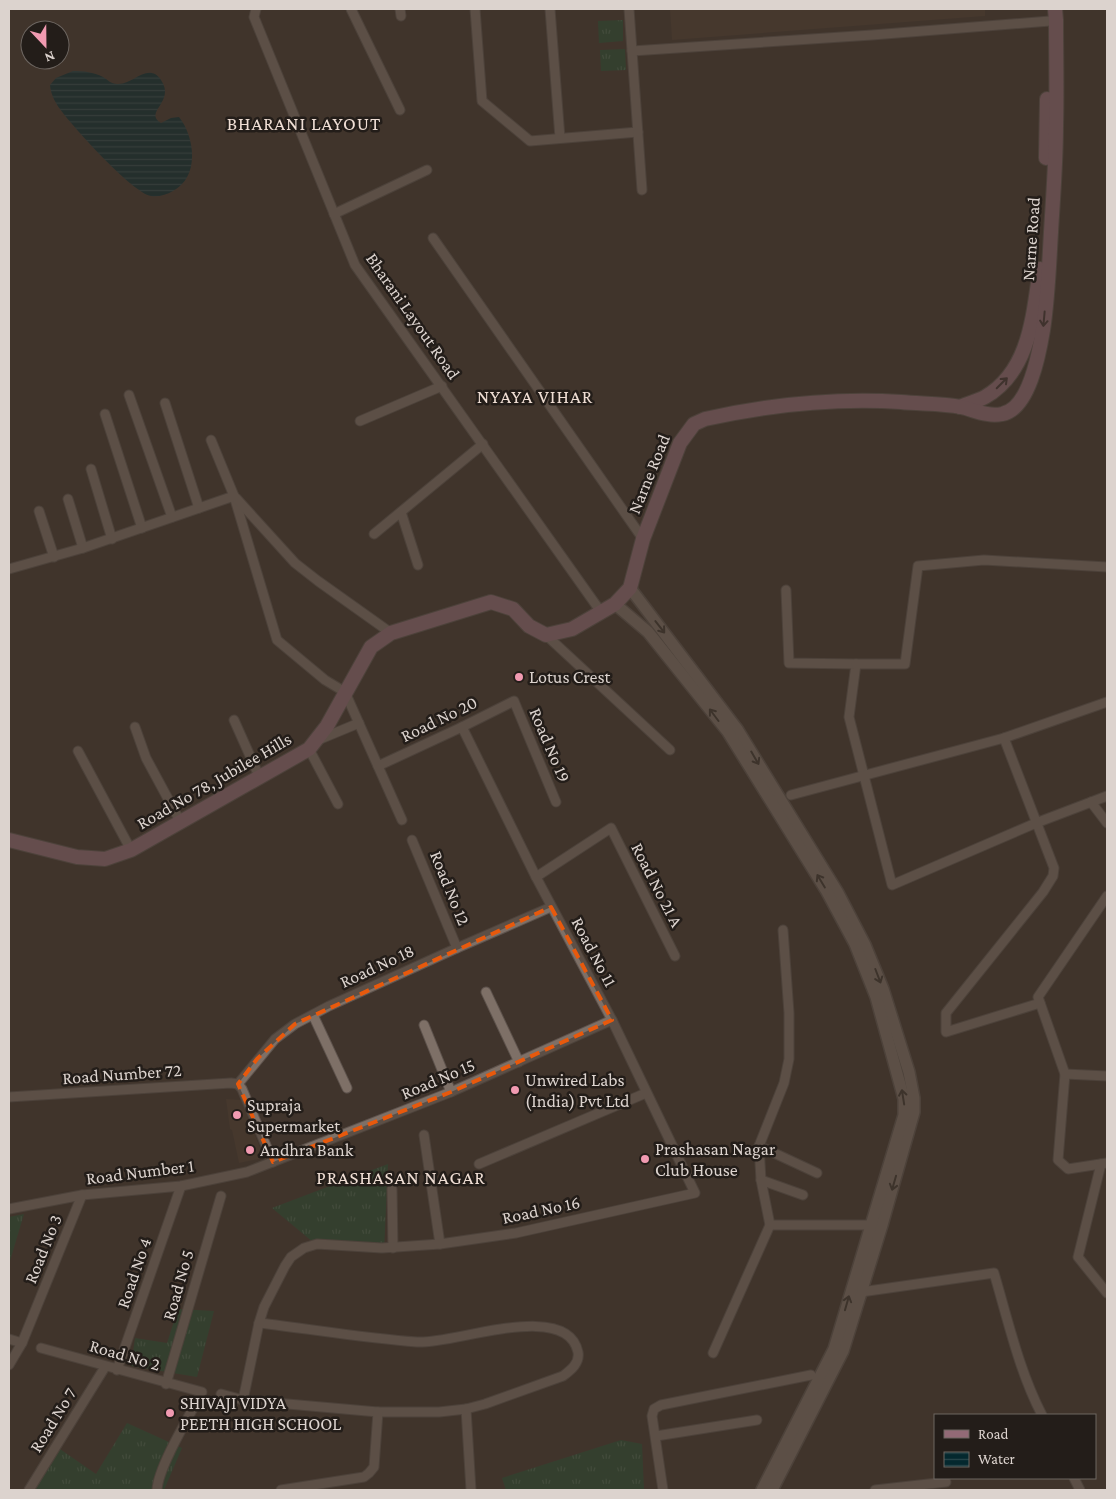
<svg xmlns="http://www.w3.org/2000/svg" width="1116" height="1499" font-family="'Crimson Pro',serif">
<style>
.built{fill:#4e3c30}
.grass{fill:url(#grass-tufts)}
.water{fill:url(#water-rules)}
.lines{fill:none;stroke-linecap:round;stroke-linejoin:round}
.minor-casing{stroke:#5d524c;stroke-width:11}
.tertiary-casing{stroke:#5d524c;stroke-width:14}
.secondary-casing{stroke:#5d524c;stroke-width:16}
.minor{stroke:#7e7067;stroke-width:9}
.tertiary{stroke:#7e7067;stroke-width:11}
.secondary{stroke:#926a76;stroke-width:14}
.oneway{stroke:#3f3030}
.oneway2{stroke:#3a322c}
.marked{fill:none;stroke:#e8590c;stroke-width:4;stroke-dasharray:10 6;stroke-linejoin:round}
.poi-dot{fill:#f19ab1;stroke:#231d19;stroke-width:2}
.labels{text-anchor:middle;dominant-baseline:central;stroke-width:5;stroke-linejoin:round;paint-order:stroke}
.street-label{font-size:18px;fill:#dcd3ce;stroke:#231d19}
.poi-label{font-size:18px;fill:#dcd3ce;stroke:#231d19;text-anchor:start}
.neighbourhood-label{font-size:19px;letter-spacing:1px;fill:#efded4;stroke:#231d19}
</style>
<defs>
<pattern id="grass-tufts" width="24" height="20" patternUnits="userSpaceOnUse" patternTransform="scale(1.25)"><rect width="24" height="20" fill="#274d32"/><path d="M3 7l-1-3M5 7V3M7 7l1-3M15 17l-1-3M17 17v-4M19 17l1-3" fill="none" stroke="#46664e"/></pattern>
<pattern id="water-rules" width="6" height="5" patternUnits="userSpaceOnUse" patternTransform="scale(1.25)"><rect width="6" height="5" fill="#04282e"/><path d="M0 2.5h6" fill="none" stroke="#28464b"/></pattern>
</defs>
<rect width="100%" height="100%" fill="#40342c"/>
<g class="built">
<path d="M 670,9 L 985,9 L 985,16 L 672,40 Z"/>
<path d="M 226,1099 L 241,1100 L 264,1158 L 239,1163 L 232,1130 L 230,1129 Z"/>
</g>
<g class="grass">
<path d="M 623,20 L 623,41 L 599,43 L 598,21 Z"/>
<path d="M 625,49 L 626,70 L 601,71 L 600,50 Z"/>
<path d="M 388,1164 L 384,1251 L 319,1247 L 272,1208 Z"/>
<path d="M 24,1214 L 9,1264 L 9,1217 Z"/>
<path d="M 178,1309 L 214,1311 L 197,1377 L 131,1366 L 135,1338 L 167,1343 Z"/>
<path d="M 127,1423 L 182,1448 L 164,1490 L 31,1490 L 57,1447 L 96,1474 Z"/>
<path d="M 621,1440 L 642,1444 L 644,1490 L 506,1490 L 502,1478 Z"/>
</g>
<path class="water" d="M 73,71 C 84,71 93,72 103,77 C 108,80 111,84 117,84 C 132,86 148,61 161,80 C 176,102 143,112 161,123 L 171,118 L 179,117 C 195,137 200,177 173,191 C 166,195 159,197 151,196 C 133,193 75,129 63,113 C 56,104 51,96 50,85 L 56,78 Z"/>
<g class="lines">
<defs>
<g id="minor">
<path d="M 256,9 L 254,17 L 355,265 L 601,612"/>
<path d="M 351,9 L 400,110"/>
<path d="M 400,9 L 401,16"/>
<path d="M 475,9 L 482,101 L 530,141 L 638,132"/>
<path d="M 550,9 L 560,138"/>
<path d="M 629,9 L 642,190"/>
<path d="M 632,51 L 872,35 L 1050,21"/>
<path d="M 334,214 L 427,170"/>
<path d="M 433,238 L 643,539"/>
<path d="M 129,395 L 172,517"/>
<path d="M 165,403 L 199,508"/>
<path d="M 105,414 L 142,528"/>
<path d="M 360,421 L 442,386"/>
<path d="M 211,440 L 234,496 L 277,640 L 325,680 L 345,692 L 402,820"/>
<path d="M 91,469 L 112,539"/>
<path d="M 236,498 L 295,563 L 318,581 L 391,633"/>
<path d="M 68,499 L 83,548"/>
<path d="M 39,511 L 54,557"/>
<path d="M 401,512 L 418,565"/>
<path d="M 374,534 L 483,444"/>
<path d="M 9,569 L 83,548 L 234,496"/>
<path d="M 786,590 L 789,663 L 856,664 L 849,717 L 892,885 L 1036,823 L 1107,796"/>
<path d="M 546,635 L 670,750"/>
<path d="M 856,664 L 905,664 L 918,566 L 984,560 L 1107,567"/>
<path d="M 234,720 L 259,776"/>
<path d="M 135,727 L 146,758 L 180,821"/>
<path d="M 1004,738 L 1054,868 L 1053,876 L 1043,892 L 946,1013 L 946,1032 L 1040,1003"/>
<path d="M 318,740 L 359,723"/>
<path d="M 309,749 L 338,804"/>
<path d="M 78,751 L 131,850"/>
<path d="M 378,766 L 462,727 L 514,701 L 556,802"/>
<path d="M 791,795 L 1004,738 L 1107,702"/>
<path d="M 1091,802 L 1107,823"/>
<path d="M 412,840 L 457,948"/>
<path d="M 536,877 L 611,828 L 675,956"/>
<path d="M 1107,896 L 1038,997 L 1065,1074 L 1058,1160 L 1068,1169 L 1107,1163"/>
<path d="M 783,930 L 789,1013 L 789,1059 L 784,1083 L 759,1146 L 761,1180 L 770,1225 L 877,1225"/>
<path d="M 486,992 L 519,1062"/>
<path d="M 313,1015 L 347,1088"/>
<path d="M 424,1025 L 451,1092"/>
<path d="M 1065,1074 L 1107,1076"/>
<path d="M 238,1084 L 275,1039 L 295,1024 L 329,1006 L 457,948 L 551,907"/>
<path d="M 238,1084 L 242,1089 L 273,1162"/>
<path d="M 9,1097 L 231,1083 L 238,1084"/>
<path d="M 424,1135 L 440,1244"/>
<path d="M 759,1146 L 817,1173"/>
<path d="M 479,1164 L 646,1093"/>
<path d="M 1101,1164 L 1078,1257 L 1107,1293"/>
<path d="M 761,1180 L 803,1195"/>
<path d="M 392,1189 L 393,1248"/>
<path d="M 9,1209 L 82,1195 L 181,1186 L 247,1172 L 451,1092 L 612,1020"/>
<path d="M 861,1292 L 994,1273 C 1008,1320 1019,1371 1042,1415"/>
<path d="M 9,1339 L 22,1343"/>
<path d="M 41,1348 L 202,1392 C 190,1415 158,1467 157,1490"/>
<path d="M 713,1353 L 770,1225"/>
<path d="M 9,1365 L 22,1343 L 82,1195"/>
<path d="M 117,1370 L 181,1186"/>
<path d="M 166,1384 L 221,1196"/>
<path d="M 221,1394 L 243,1400 L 378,1412 L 439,1412 L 466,1409 L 485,1404 L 563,1376 C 571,1370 580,1363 578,1352 C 567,1299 452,1345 417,1342 C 364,1338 311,1329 259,1323"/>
<path d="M 243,1400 L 259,1323 L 264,1307 L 285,1266 L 291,1257 L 304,1248 L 317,1244 L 382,1248 L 440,1244 L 516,1233 L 695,1193 L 612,1020 L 536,877 L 462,727"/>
<path d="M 466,1409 L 471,1490"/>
<path d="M 656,1436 L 757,1420"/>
<path d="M 1074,1478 L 1080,1490"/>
<path d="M 29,1490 L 105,1367"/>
<path d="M 281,1490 L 364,1477 L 369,1473 L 374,1467 L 378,1412"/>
<path d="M 663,1490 L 652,1416 L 654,1409 L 661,1405 L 811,1375"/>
<path d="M 875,1490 L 946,1482"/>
</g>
<g id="tertiary">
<path d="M 630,588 L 737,729 L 838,893 L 865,945 L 883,989 L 909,1072 L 914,1098 L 914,1112 L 882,1225 L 843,1351 L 772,1490"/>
<path d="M 615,604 L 648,632 L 728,732 L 826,890 L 855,944 L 876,997 L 904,1099 L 904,1115 L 834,1349 L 762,1490"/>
</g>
<g id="secondary">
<path d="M 1046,158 L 1047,99"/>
<path d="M 960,407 C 968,403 978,401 985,397 C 1030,371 1033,315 1040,269"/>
<path d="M 9,840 L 77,857 L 105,859 L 131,850 L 309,749 L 327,726 L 371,647 L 391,633 L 491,602 L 513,609 L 529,626 L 546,635 L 572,629 L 615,604 L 630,588 L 643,539 L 680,443 L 694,424 L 705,419 C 768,405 836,398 901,402 C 920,404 942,403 961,407 C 974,410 988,417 1002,414 C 1029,409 1039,354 1043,330 C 1048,298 1049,265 1051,232 C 1053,197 1056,162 1056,126 C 1057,91 1056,56 1056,20 L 1055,9"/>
</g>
</defs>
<use href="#minor" class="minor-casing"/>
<use href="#tertiary" class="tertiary-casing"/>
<use href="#secondary" class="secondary-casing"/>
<use href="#minor" class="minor"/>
<use href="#tertiary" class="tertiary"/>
<use href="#secondary" class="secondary"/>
</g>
<defs><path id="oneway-shaft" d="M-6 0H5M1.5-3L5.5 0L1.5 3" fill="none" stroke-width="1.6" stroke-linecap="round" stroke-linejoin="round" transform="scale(1.25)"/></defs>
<g class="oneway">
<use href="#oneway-shaft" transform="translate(1044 319) rotate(95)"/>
<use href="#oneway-shaft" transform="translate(1002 383) rotate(-45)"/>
</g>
<g class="oneway2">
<use href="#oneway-shaft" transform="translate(660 627) rotate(52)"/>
<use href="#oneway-shaft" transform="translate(714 715) rotate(-127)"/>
<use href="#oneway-shaft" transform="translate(755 758) rotate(60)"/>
<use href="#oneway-shaft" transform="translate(821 881) rotate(-121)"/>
<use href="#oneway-shaft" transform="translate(878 976) rotate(69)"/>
<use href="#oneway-shaft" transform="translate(903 1097) rotate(-99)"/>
<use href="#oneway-shaft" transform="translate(894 1183) rotate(106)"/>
<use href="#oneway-shaft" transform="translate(847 1303) rotate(-74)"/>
</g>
<path d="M0 0H1116V1499H0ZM 551,907 L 612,1020 L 451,1092 L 273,1162 L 238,1084 L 257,1059 L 295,1024 Z" fill="#40342c" fill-opacity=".55" fill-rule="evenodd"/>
<path class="marked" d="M 551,907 L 612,1020 L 451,1092 L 273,1162 L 238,1084 L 257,1059 L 295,1024 Z"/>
<g class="poi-dot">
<circle cx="519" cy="677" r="5"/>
<circle cx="515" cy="1090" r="5"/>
<circle cx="237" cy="1115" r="5"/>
<circle cx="250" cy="1150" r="5"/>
<circle cx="645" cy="1159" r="5"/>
<circle cx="170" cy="1413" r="5"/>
</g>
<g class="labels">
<g class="street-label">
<text transform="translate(1031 239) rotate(-86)">Narne Road</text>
<text transform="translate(413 316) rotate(55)">Bharani Layout Road</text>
<text transform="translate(649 474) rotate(-68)">Narne Road</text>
<text transform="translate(439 719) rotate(-26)">Road No 20</text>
<text transform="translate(550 745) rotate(67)">Road No 19</text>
<text transform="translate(214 781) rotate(-30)">Road No 78, Jubilee Hills</text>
<text transform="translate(657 885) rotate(63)">Road No 21 A</text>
<text transform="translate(450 888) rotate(68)">Road No 12</text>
<text transform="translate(594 952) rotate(62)">Road No 11</text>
<text transform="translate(377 966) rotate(-25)">Road No 18</text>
<text transform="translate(122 1074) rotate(-4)">Road Number 72</text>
<text transform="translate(438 1079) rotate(-23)">Road No 15</text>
<text transform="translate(140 1172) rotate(-7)">Road Number 1</text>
<text transform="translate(541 1210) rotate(-12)">Road No 16</text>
<text transform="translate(43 1249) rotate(-68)">Road No 3</text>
<text transform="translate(134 1273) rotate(-71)">Road No 4</text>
<text transform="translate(178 1285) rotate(-74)">Road No 5</text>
<text transform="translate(125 1355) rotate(16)">Road No 2</text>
<text transform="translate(53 1420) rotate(-58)">Road No 7</text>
</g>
<g class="poi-label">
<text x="529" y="677">Lotus Crest</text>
<text x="525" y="1080">Unwired Labs<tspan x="525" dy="21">(India) Pvt Ltd</tspan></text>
<text x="247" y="1105">Supraja<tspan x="247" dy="21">Supermarket</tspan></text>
<text x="655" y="1149">Prashasan Nagar<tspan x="655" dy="21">Club House</tspan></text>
<text x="260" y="1150">Andhra Bank</text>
<text x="180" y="1403">SHIVAJI VIDYA<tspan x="180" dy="21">PEETH HIGH SCHOOL</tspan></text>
</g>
<g class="neighbourhood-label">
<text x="304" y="123">BHARANI LAYOUT</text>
<text x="535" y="396">NYAYA VIHAR</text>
<text x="401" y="1177">PRASHASAN NAGAR</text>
</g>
</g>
<rect width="1116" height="1499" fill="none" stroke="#dcd3ce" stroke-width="20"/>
<rect x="934" y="1414" width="162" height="65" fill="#231d19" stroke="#6d6661"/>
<rect x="944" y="1430" width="25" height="8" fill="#926a76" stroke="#6d6661"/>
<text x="978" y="1439" font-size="15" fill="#dcd3ce">Road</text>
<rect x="944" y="1452" width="25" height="15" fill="url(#water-rules)" stroke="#6d6661"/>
<text x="978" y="1464" font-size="15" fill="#dcd3ce">Water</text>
<g transform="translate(45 45) rotate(158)"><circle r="24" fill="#231d19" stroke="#6d6661"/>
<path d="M0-4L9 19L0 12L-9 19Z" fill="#f19ab1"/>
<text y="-8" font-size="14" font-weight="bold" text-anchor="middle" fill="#dcd3ce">N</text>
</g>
</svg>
